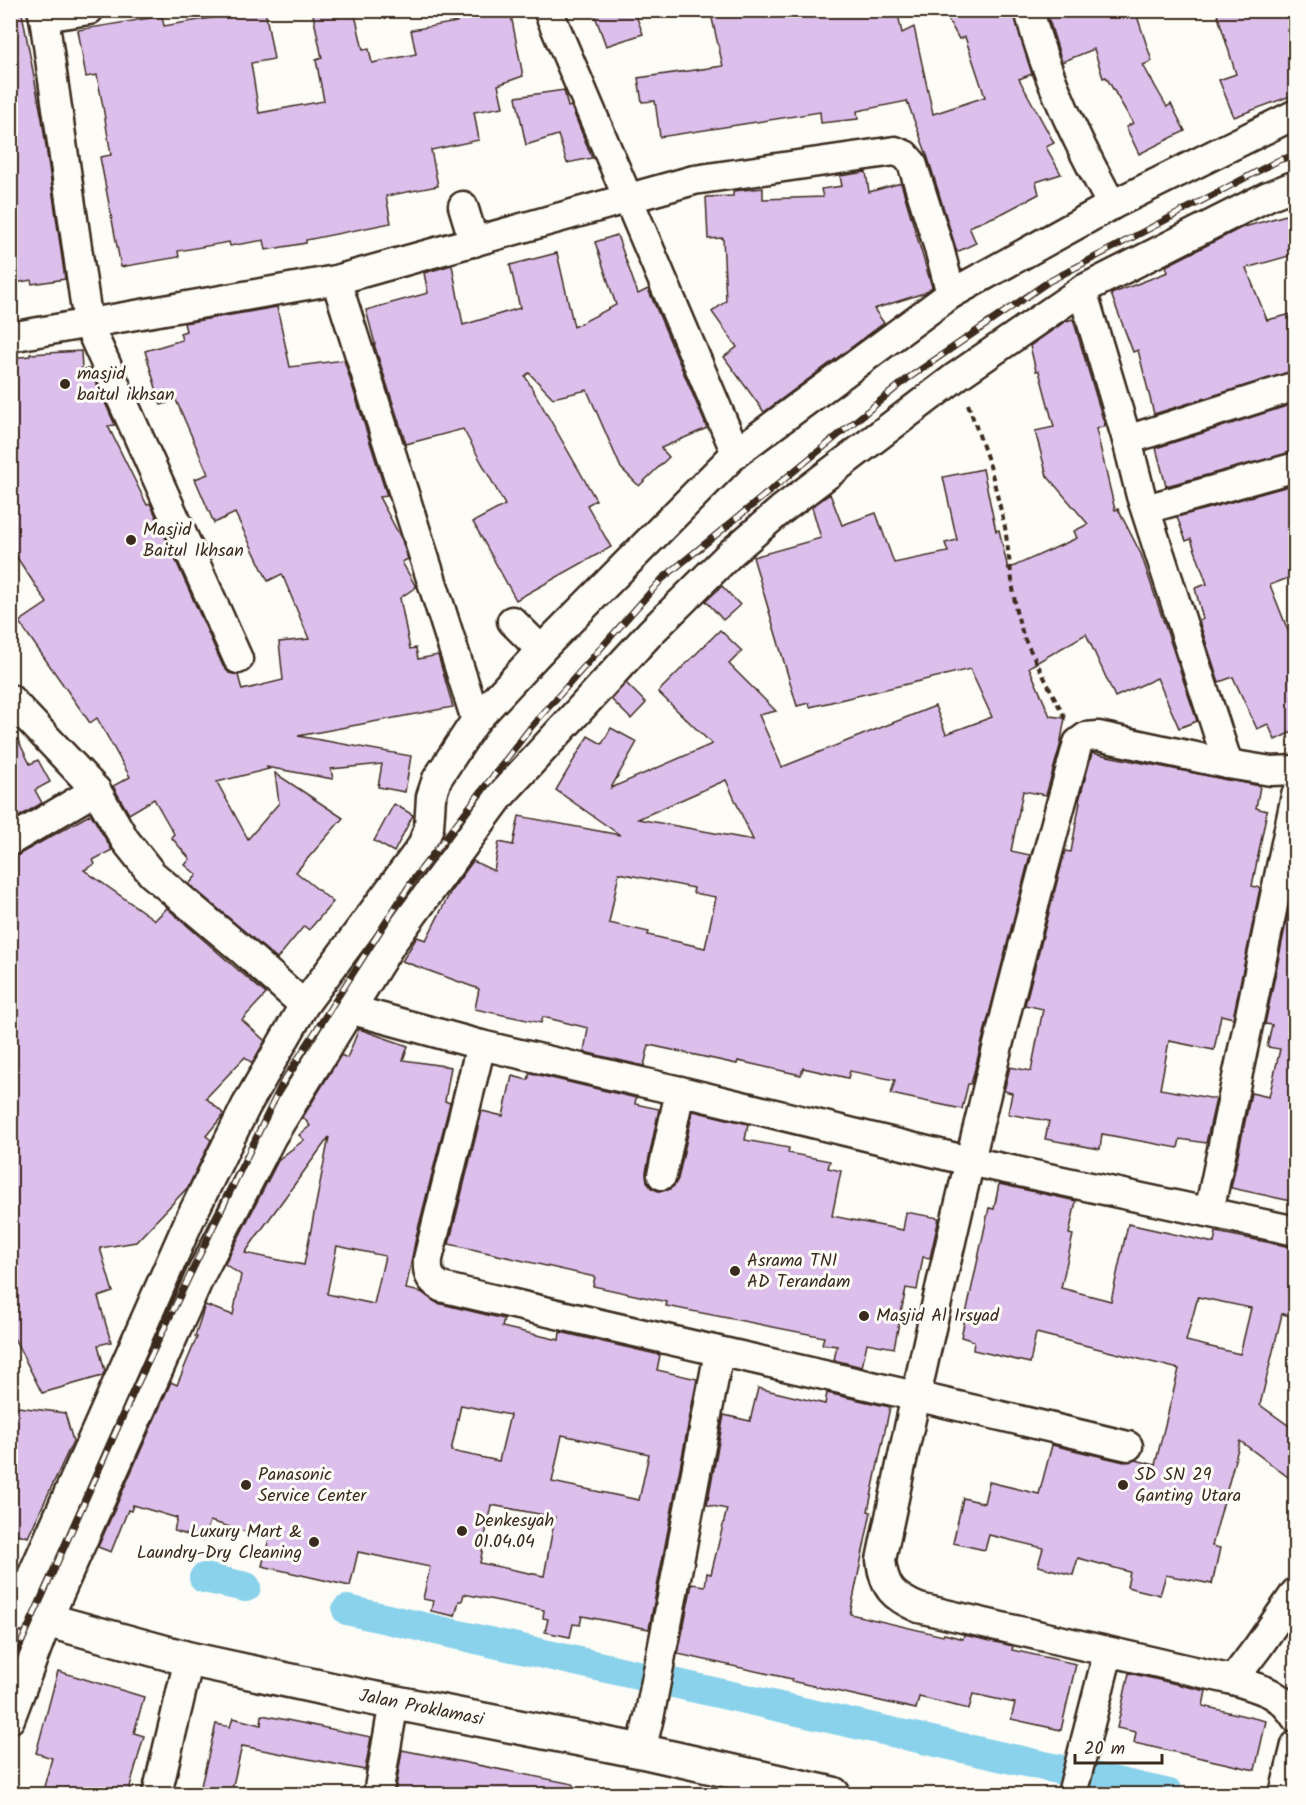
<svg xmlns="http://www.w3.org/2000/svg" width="1306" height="1805" font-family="Kalam,sans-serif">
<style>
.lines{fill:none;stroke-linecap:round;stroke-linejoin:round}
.canal{stroke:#8ad2eb;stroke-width:30}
.building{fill:#ddbfec;stroke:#3b2a1e;stroke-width:1.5;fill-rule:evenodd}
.minor-casing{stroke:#3b2a1e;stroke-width:33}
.major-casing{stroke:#3b2a1e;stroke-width:38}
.path{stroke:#3b2a1e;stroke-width:4;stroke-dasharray:6 4.5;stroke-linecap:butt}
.minor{stroke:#fdfcf7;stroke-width:28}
.major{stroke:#fdfcf7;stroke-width:33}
.rail-casing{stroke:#3b2a1e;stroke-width:7}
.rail{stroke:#fdfcf7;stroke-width:4.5;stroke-dasharray:14;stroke-linecap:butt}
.poi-dot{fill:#3b2a1e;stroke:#fdfcf7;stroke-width:2}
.labels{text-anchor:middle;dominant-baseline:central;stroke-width:6;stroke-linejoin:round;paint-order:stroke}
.poi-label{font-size:18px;fill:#3b2a1e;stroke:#fdfcf7;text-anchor:start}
.street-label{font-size:18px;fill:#3b2a1e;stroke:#fdfcf7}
</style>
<rect width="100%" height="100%" fill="#fdfcf7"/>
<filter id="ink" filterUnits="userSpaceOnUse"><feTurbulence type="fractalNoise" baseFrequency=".0167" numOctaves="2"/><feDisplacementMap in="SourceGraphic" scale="12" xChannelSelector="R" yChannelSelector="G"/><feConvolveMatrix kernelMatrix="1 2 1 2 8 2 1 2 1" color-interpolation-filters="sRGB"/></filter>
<g filter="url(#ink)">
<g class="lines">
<g class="canal">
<path d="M 204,1578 L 246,1587"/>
<path d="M 347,1610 L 1169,1794"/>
</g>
</g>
<g class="building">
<path d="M 234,10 L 265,10 L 274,59 L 251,63 L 259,113 L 324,101 L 316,60 L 322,58 L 312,10 L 354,10 L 363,50 L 369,49 L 372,63 L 416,54 L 411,30 L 457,22 L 455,10 L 510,10 L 523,76 L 498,85 L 503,107 L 474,112 L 479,140 L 431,150 L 438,186 L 386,196 L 391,223 L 306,240 L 306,243 L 266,250 L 264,240 L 230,246 L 229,242 L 178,251 L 179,257 L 121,267 L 100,157 L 111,155 L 103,107 L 97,75 L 86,77 L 78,30 L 162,16 L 164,26 L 234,14 Z"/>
<path d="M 593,10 L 634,10 L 643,34 L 606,46 Z"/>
<path d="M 710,10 L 897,10 L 902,33 L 914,27 L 933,114 L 985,97 L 965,37 L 959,39 L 943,10 L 1013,10 L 1032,74 L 1019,79 L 1054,143 L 1046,147 L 1061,174 L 1036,182 L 1039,194 L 1003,213 L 969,227 L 976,243 L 957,252 L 928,158 L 907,101 L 857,111 L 858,119 L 821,123 L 820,112 L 660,137 L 655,101 L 642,102 L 638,78 L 723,66 Z"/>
<path d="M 1046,10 L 1135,10 L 1152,61 L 1143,65 L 1167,107 L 1171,104 L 1185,131 L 1139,154 L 1126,127 L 1133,123 L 1106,77 L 1103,78 L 1094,49 L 1062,62 Z"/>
<path d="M 1216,10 L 1296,10 L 1296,94 L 1234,117 L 1219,80 L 1236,74 Z"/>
<path d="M 22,13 L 42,119 L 65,279 L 32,284 L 31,280 L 10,284 L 10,14 Z"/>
<path d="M 564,90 L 568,107 L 571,106 L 592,158 L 567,163 L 558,135 L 526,145 L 516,97 Z"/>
<path d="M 866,172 L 869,192 L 901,183 L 932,287 L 924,293 L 874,309 L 884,323 L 764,412 L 724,357 L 737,347 L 712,312 L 726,301 L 723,238 L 708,239 L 706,197 L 733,196 L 733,191 L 763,188 L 763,199 L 823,197 L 821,189 L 842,186 L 840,176 Z"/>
<path d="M 1296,212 L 1296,254 L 1246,268 L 1267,320 L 1296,313 L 1296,370 L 1154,414 L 1138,350 L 1133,352 L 1111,294 L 1168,272 L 1166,266 L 1241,228 Z"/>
<path d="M 617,235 L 638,294 L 648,289 L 707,428 L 661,448 L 669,457 L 639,486 L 621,468 L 587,390 L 553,398 L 529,373 L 525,376 L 596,500 L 587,505 L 611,547 L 516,600 L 473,522 L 505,505 L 463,429 L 406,444 L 374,344 L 375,344 L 366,310 L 428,293 L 424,273 L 452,265 L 463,325 L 520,308 L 510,265 L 557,253 L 574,327 L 616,305 L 595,242 Z"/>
<path d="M 277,307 L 290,367 L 344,360 L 387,496 L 379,497 L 402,540 L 408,559 L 402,562 L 416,587 L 400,598 L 410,649 L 416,648 L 418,659 L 438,655 L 453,707 L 298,736 L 411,756 L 405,792 L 378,787 L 382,764 L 331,769 L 333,779 L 266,767 L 269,769 L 217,782 L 248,839 L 279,803 L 275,773 L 343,818 L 296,872 L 333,902 L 309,930 L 304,926 L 277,959 L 189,884 L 197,875 L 185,865 L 190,859 L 171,837 L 174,834 L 154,799 L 129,814 L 113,786 L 130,777 L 97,718 L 90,723 L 19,622 L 47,603 L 10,547 L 10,358 L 30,356 L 30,354 L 81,351 L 82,369 L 90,369 L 100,391 L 100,396 L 102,396 L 115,425 L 108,426 L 147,505 L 150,503 L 223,666 L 229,673 L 238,675 L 242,690 L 283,680 L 279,642 L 309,639 L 282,574 L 268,581 L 235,513 L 214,523 L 195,479 L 208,474 L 176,400 L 161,405 L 145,351 L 182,340 L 180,333 L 186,331 L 184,323 Z"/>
<path d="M 1073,319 L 1105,426 L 1096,429 L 1115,510 L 1118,509 L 1141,554 L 1197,721 L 1179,728 L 1157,678 L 1115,697 L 1086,634 L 1029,667 L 1050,716 L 1065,718 L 1060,746 L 1046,795 L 1023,791 L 1011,851 L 1030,855 L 971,1084 L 968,1084 L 962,1109 L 891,1094 L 895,1080 L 850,1071 L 848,1078 L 803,1068 L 801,1075 L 738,1061 L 737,1064 L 649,1045 L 644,1066 L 584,1052 L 588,1028 L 543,1017 L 541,1023 L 475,1009 L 479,989 L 402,961 L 417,937 L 426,940 L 451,891 L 473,861 L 494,871 L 499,842 L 513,845 L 519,816 L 620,835 L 556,790 L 588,736 L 602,744 L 611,728 L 637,742 L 611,788 L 712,744 L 658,692 L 720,630 L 742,651 L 729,664 L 776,711 L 759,715 L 782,767 L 935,706 L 946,734 L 992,717 L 970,669 L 810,707 L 809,703 L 797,706 L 753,557 L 821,538 L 812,507 L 830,494 L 842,525 L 876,513 L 894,563 L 948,552 L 945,543 L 957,540 L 943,477 L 983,469 L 996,531 L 999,530 L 1008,569 L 1077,538 L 1074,531 L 1088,524 L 1047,476 L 1035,431 L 1054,427 L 1039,371 L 1036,371 L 1030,346 L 1066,321 ZM 726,780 L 753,840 L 638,819 ZM 619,873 L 694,888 L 693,893 L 716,897 L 705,948 L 648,935 L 649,932 L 609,923 Z"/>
<path d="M 1296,403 L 1296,451 L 1166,486 L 1156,448 Z"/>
<path d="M 1296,484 L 1296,575 L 1270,585 L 1296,651 L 1296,730 L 1275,740 L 1268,724 L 1257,729 L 1233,677 L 1219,682 L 1199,621 L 1203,619 L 1195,588 L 1207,584 L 1191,539 L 1186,541 L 1177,517 Z"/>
<path d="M 722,586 L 740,605 L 723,620 L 706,601 Z"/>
<path d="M 626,683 L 646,703 L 631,719 L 611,699 Z"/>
<path d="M 10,724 L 30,764 L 38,760 L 50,782 L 35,790 L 42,803 L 10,822 Z"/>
<path d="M 1092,753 L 1260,786 L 1256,808 L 1267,811 L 1252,886 L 1260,888 L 1233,1018 L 1221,1015 L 1214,1050 L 1169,1041 L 1160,1089 L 1216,1099 L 1206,1143 L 1180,1139 L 1178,1148 L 1102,1134 L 1100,1149 L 1045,1139 L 1049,1121 L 1008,1114 L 1012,1093 L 1004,1091 L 1010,1067 L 1031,1071 L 1043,1009 L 1025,1005 L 1065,851 L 1071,852 L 1080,802 L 1079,801 Z"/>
<path d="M 394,804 L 413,815 L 394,852 L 374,841 Z"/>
<path d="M 91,814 L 112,850 L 93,860 L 95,864 L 84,870 L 155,920 L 167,908 L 266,994 L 242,1020 L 265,1041 L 252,1063 L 245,1057 L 206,1098 L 224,1114 L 206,1136 L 211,1140 L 188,1187 L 136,1242 L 100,1248 L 113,1292 L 98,1297 L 111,1342 L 98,1345 L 105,1371 L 102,1376 L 42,1393 L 10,1330 L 10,857 L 18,855 Z"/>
<path d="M 1292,894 L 1296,894 L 1296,1202 L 1231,1188 L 1251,1093 L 1269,1097 L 1280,1049 L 1267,1047 L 1272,1025 L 1265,1024 Z"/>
<path d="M 359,1029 L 408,1046 L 403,1060 L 451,1067 L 445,1101 L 450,1103 L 416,1237 L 406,1289 L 421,1292 L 437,1303 L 504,1319 L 502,1327 L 559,1340 L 560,1332 L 660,1355 L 657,1370 L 697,1379 L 649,1629 L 582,1616 L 580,1625 L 573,1624 L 570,1637 L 545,1632 L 548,1619 L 543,1618 L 544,1610 L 464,1594 L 462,1601 L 459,1601 L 455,1616 L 431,1611 L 433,1601 L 423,1599 L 430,1567 L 358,1552 L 350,1586 L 262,1566 L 269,1539 L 210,1521 L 204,1540 L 174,1531 L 177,1518 L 133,1505 L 131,1511 L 128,1510 L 111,1552 L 98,1547 L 171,1382 L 177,1385 L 197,1337 L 195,1336 L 205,1305 L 233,1315 L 241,1275 L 225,1264 L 279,1159 L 304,1140 L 299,1135 L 310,1126 L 303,1117 L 341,1055 L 347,1058 ZM 329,1137 L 304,1265 L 245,1253 L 254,1240 ZM 337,1246 L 385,1256 L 374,1304 L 327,1294 ZM 461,1405 L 510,1415 L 499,1461 L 451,1451 ZM 562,1435 L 649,1454 L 639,1500 L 552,1482 ZM 491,1505 L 555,1517 L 544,1576 L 480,1563 Z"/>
<path d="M 530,1073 L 636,1098 L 635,1104 L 659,1109 L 646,1172 L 647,1181 L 651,1188 L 658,1191 L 668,1190 L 674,1186 L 678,1179 L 693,1111 L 748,1124 L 745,1140 L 789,1148 L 788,1153 L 830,1161 L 828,1168 L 841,1171 L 832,1216 L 903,1230 L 906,1212 L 939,1218 L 930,1258 L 923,1257 L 917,1290 L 906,1288 L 894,1348 L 867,1343 L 862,1367 L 834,1360 L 837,1346 L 822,1344 L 824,1337 L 666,1306 L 667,1302 L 593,1286 L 595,1277 L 449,1244 L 482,1111 L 503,1116 L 512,1076 L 528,1080 Z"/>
<path d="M 999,1184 L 1076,1201 L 1069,1234 L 1073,1235 L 1061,1288 L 1111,1301 L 1128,1224 L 1214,1243 L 1216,1232 L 1296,1248 L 1296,1317 L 1282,1314 L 1260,1405 L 1296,1431 L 1296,1483 L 1240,1441 L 1212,1546 L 1220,1548 L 1212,1584 L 1166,1575 L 1160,1595 L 1127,1587 L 1130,1572 L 1078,1558 L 1073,1575 L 1038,1566 L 1043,1548 L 989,1535 L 985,1550 L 953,1543 L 963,1498 L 984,1503 L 989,1482 L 1039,1494 L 1052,1445 L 1124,1462 L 1136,1460 L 1155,1465 L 1179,1369 L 1036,1333 L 1030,1363 L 973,1350 L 974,1341 L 961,1337 L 989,1208 L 994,1209 ZM 1198,1297 L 1251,1308 L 1240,1354 L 1186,1341 Z"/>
<path d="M 758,1388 L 825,1404 L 827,1393 L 890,1407 L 868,1511 L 871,1512 L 850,1614 L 943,1636 L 944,1634 L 963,1639 L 964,1635 L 1013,1646 L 1012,1650 L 1076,1664 L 1061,1730 L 1011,1719 L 1015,1703 L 973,1694 L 969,1709 L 919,1697 L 916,1709 L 791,1681 L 792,1679 L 678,1654 L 692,1584 L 705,1586 L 707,1573 L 711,1574 L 727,1509 L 707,1505 L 724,1415 L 750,1421 Z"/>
<path d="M 10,1406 L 65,1413 L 73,1441 L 28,1537 L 10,1532 Z"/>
<path d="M 58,1671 L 144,1697 L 134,1733 L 144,1736 L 128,1794 L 42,1794 L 52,1758 L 36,1753 Z"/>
<path d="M 1129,1673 L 1206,1691 L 1203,1706 L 1266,1721 L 1255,1770 L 1134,1743 L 1136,1732 L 1117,1728 Z"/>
<path d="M 262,1715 L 371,1737 L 365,1770 L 242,1746 L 231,1794 L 199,1794 L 216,1724 L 230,1727 L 233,1718 L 261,1725 Z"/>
<path d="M 402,1750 L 573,1784 L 572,1794 L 395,1794 Z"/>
</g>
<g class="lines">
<defs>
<g id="minor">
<path d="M 42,10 L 44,17 L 89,10"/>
<path d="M 548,10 L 736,453"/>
<path d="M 1029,10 C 1046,79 1078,143 1112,205"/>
<path d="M 44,17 L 88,324 L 238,659"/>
<path d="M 463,206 L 474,242"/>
<path d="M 336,280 L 476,720"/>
<path d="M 1082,290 L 1127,440 L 1141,496 L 1228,764"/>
<path d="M 10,337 L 336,280 L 694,180 L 895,151 L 905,155 L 912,163 L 939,248 L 951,294"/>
<path d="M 1127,440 L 1296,386"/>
<path d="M 1146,509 L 1296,467"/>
<path d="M 512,621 L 541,650"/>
<path d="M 10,699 L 96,790 L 125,840 L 152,874 L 241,949 L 304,1005"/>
<path d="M 1296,770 L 1271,771 L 1228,764 L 1098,736 L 1086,737 L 1078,743 C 1054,827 1032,912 1010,997 C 963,1184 920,1371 881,1560 C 884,1588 893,1597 919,1608 L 1233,1680 L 1258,1647 L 1296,1592"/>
<path d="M 10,841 L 96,790"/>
<path d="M 349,1009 L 481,1045 L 680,1091 L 969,1161 L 1296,1231"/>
<path d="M 481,1045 L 428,1259 C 427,1273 429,1279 441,1287 C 670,1341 900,1391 1128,1446"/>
<path d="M 662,1175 L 680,1091"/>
<path d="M 1209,1212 L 1296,795"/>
<path d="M 16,1612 L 189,1221 L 246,1106 L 304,1005 L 422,846 L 429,827 L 431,797 L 437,779 L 476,720 L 541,650 L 736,453 L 951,294 L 1112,205 L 1296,114"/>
<path d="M 1233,1680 C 1261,1689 1279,1691 1296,1718"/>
<path d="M 10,1719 L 47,1621 L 200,1276 L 272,1136 L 391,944 L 501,795 L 651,632 L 731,553 L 781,510 L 957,376 L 1082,290 L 1268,196 L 1296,185"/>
<path d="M 641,1751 L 650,1713 L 719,1352"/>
<path d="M 157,1794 L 189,1659"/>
<path d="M 378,1794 L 394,1702"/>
<path d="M 1072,1794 L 1108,1653"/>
<path d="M 1284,1794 L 1296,1745"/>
</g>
<g id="major">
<path id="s1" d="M 10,1610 L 189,1659 L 361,1696 L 641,1751 L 833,1794"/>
</g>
</defs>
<use href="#minor" class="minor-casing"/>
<use href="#major" class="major-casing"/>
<path class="path" d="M 968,404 L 990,466 L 1005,527 L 1016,611 L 1024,638 L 1065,718"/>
<use href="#minor" class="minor"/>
<use href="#major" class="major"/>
<defs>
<path id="rail" d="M 10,1668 L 135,1389 L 283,1082 L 413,880 L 531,727 L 662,579 L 907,379 L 1048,282 L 1279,160 L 1296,155"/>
</defs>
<use href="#rail" class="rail-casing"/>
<use href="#rail" class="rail"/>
</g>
</g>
<g class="poi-dot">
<circle cx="65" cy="384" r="6"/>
<circle cx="131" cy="540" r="6"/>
<circle cx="735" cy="1271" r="6"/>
<circle cx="864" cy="1316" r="6"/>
<circle cx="246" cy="1485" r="6"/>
<circle cx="1123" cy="1485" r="6"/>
<circle cx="462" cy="1531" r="6"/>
<circle cx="314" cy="1542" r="6"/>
</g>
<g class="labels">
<g class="poi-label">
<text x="77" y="374">masjid<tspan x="77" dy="21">baitul ikhsan</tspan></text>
<text x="143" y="530">Masjid<tspan x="143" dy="21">Baitul Ikhsan</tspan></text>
<text x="747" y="1261">Asrama TNI<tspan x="747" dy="21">AD Terandam</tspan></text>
<text x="876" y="1316">Masjid Al Irsyad</text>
<text x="258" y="1475">Panasonic<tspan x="258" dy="21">Service Center</tspan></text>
<text x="1135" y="1475">SD SN 29<tspan x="1135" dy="21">Ganting Utara</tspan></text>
<text x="474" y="1521">Denkesyah<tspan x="474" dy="21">01.04.04</tspan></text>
<text x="302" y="1532" text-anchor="end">Luxury Mart &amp;<tspan x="302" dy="21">Laundry-Dry Cleaning</tspan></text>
</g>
<g class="street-label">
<text stroke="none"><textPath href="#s1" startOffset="423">Jalan Proklamasi</textPath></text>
</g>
</g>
<rect width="1306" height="1805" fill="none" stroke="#fdfcf7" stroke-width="36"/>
<rect x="18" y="18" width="1270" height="1769" fill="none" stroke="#3b2a1e" stroke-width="2" filter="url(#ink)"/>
<path d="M1075 1754v9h87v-9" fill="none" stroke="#3b2a1e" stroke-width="3"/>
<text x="1084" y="1754" font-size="18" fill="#3b2a1e" stroke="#fdfcf7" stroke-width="4.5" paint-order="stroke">20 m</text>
</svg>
